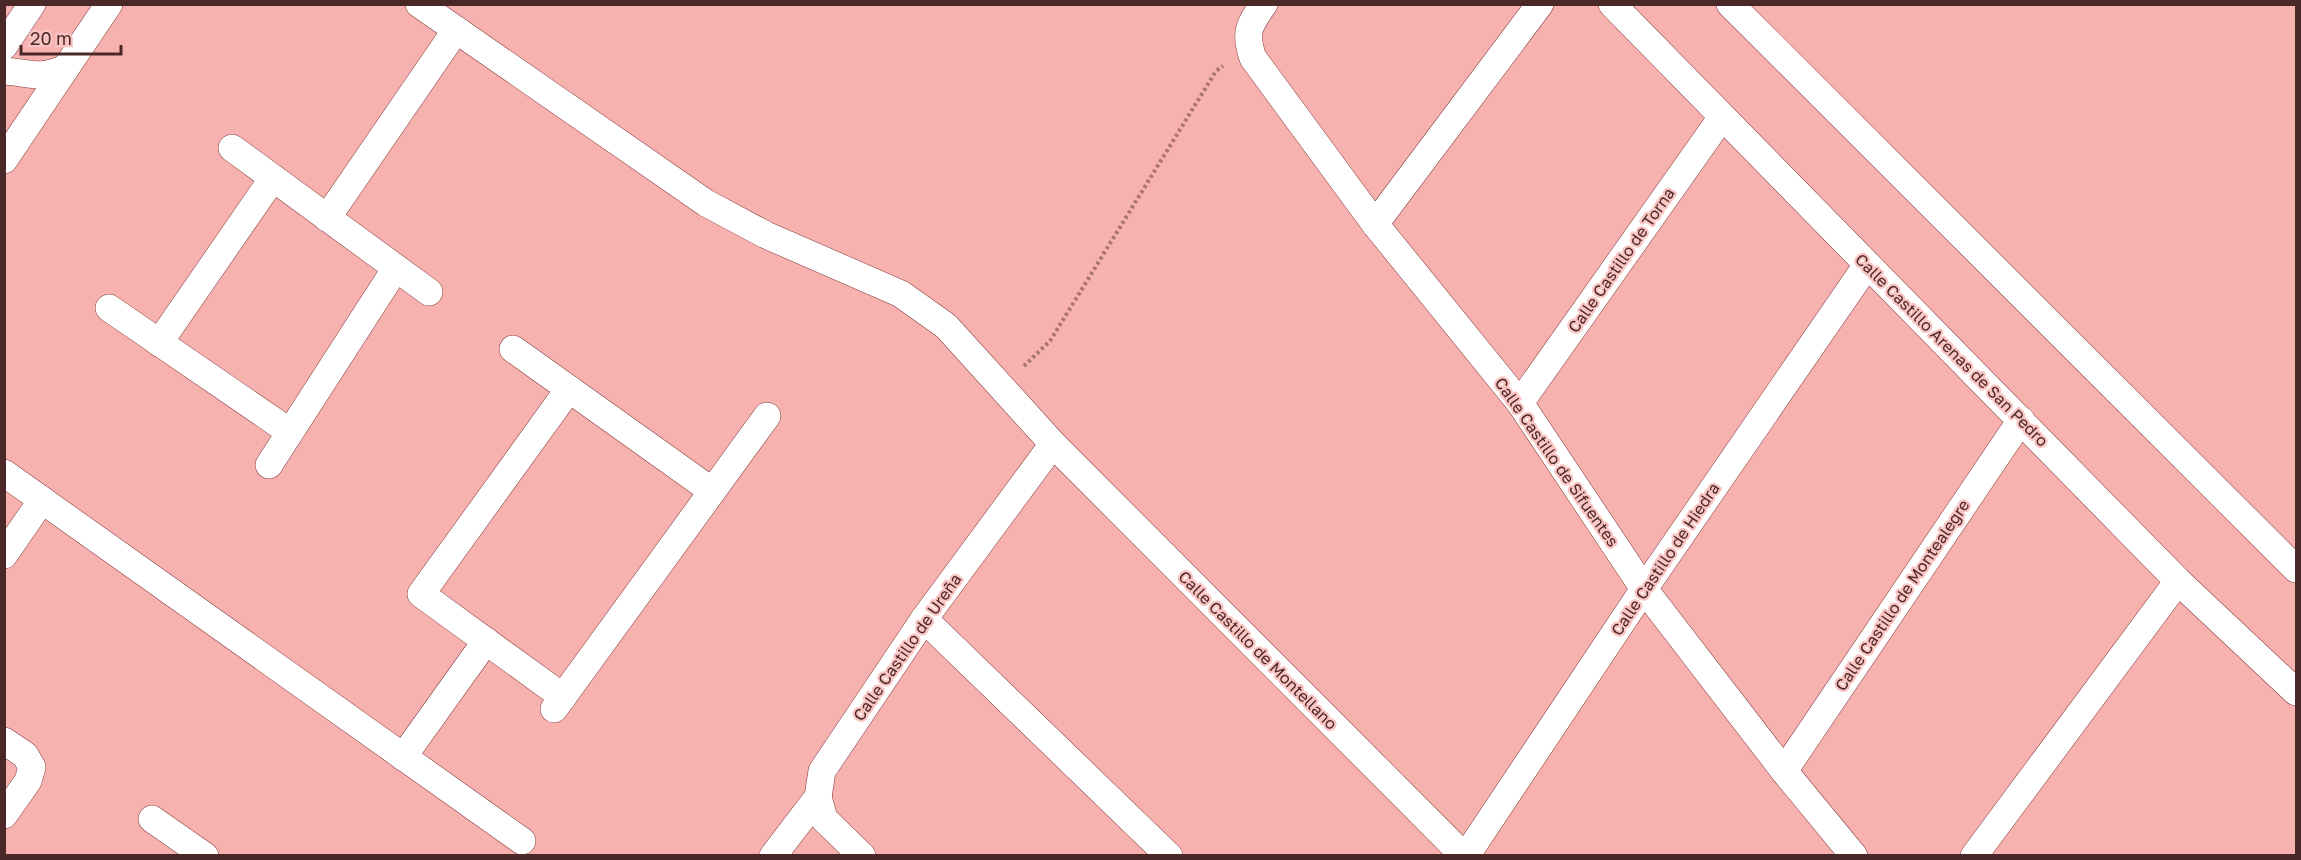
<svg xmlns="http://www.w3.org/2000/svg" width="2301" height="860" font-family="'Golos Text',sans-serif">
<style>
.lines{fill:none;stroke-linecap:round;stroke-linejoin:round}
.minor-casing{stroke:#853b3d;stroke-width:28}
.path{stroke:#a97472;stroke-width:4;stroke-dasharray:3 3;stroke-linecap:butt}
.minor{stroke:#fff;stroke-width:27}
.labels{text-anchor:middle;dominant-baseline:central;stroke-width:4.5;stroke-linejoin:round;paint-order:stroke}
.street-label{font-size:16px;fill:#4a2827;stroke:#f9c4c2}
</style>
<rect width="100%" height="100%" fill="#f7b2b0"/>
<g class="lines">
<defs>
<g id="minor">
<path d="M 419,4 L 706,203 L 766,235 L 901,294 L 946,326 L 1053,444 L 1464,856"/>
<path d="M 1264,4 C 1249,25 1244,33 1253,58 L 1375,224 L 1520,403 L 1644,589 L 1784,771 L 1854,856"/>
<path d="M 1612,4 L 2178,581 L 2296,692"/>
<path d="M 1730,4 L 2296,569"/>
<path d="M 4,46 L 32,4"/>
<path d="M 4,71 C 34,73 36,80 66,68"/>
<path d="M 232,148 L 429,292"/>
<path d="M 4,160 L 109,4"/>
<path d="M 327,218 L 456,30"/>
<path d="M 1375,224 L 1540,4"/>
<path d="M 109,308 L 290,432"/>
<path d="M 159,343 L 273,178"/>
<path d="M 513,349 L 712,491"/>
<path d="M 1520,403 L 1722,117"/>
<path d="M 269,465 L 396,268"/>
<path d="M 4,473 L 522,841"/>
<path d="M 4,555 L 42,500"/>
<path d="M 924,619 L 1169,856"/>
<path d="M 563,697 L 421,594 L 569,389"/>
<path d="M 554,709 L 767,416"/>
<path d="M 4,741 L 25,755 L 32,767 L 28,781 L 4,815"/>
<path d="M 403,757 L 486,641"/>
<path d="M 1784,771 L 2021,420"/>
<path d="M 818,797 L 824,819 L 862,856"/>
<path d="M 152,819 L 205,856"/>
<path d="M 773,856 L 818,797 L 822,771 L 924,619 L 1053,444"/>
<path d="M 1466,856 L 1644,589 L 1867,265"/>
<path d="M 1974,856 L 2178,581"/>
</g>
</defs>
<use href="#minor" class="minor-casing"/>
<path class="path" d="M 1024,366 L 1050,341 L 1216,71 L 1223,66"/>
<use href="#minor" class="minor"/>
</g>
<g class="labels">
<g class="street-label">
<text transform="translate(1621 260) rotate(-55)">Calle Castillo de Torna</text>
<text transform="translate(1952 350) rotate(45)">Calle Castillo Arenas de San Pedro</text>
<text transform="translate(1557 462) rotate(55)">Calle Castillo de Sifuentes</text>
<text transform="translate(1665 559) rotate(-56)">Calle Castillo de Hiedra</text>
<text transform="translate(1902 595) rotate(-56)">Calle Castillo de Montealegre</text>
<text transform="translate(907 647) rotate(-55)">Calle Castillo de Ureña</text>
<text transform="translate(1258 650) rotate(45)">Calle Castillo de Montellano</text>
</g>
</g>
<rect width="2301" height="860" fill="none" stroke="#4a2827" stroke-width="12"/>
<path d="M21 45v9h100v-9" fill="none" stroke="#4a2827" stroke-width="3"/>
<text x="30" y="45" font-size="18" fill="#4a2827" stroke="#f9c4c2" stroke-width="4.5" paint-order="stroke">20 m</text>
</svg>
